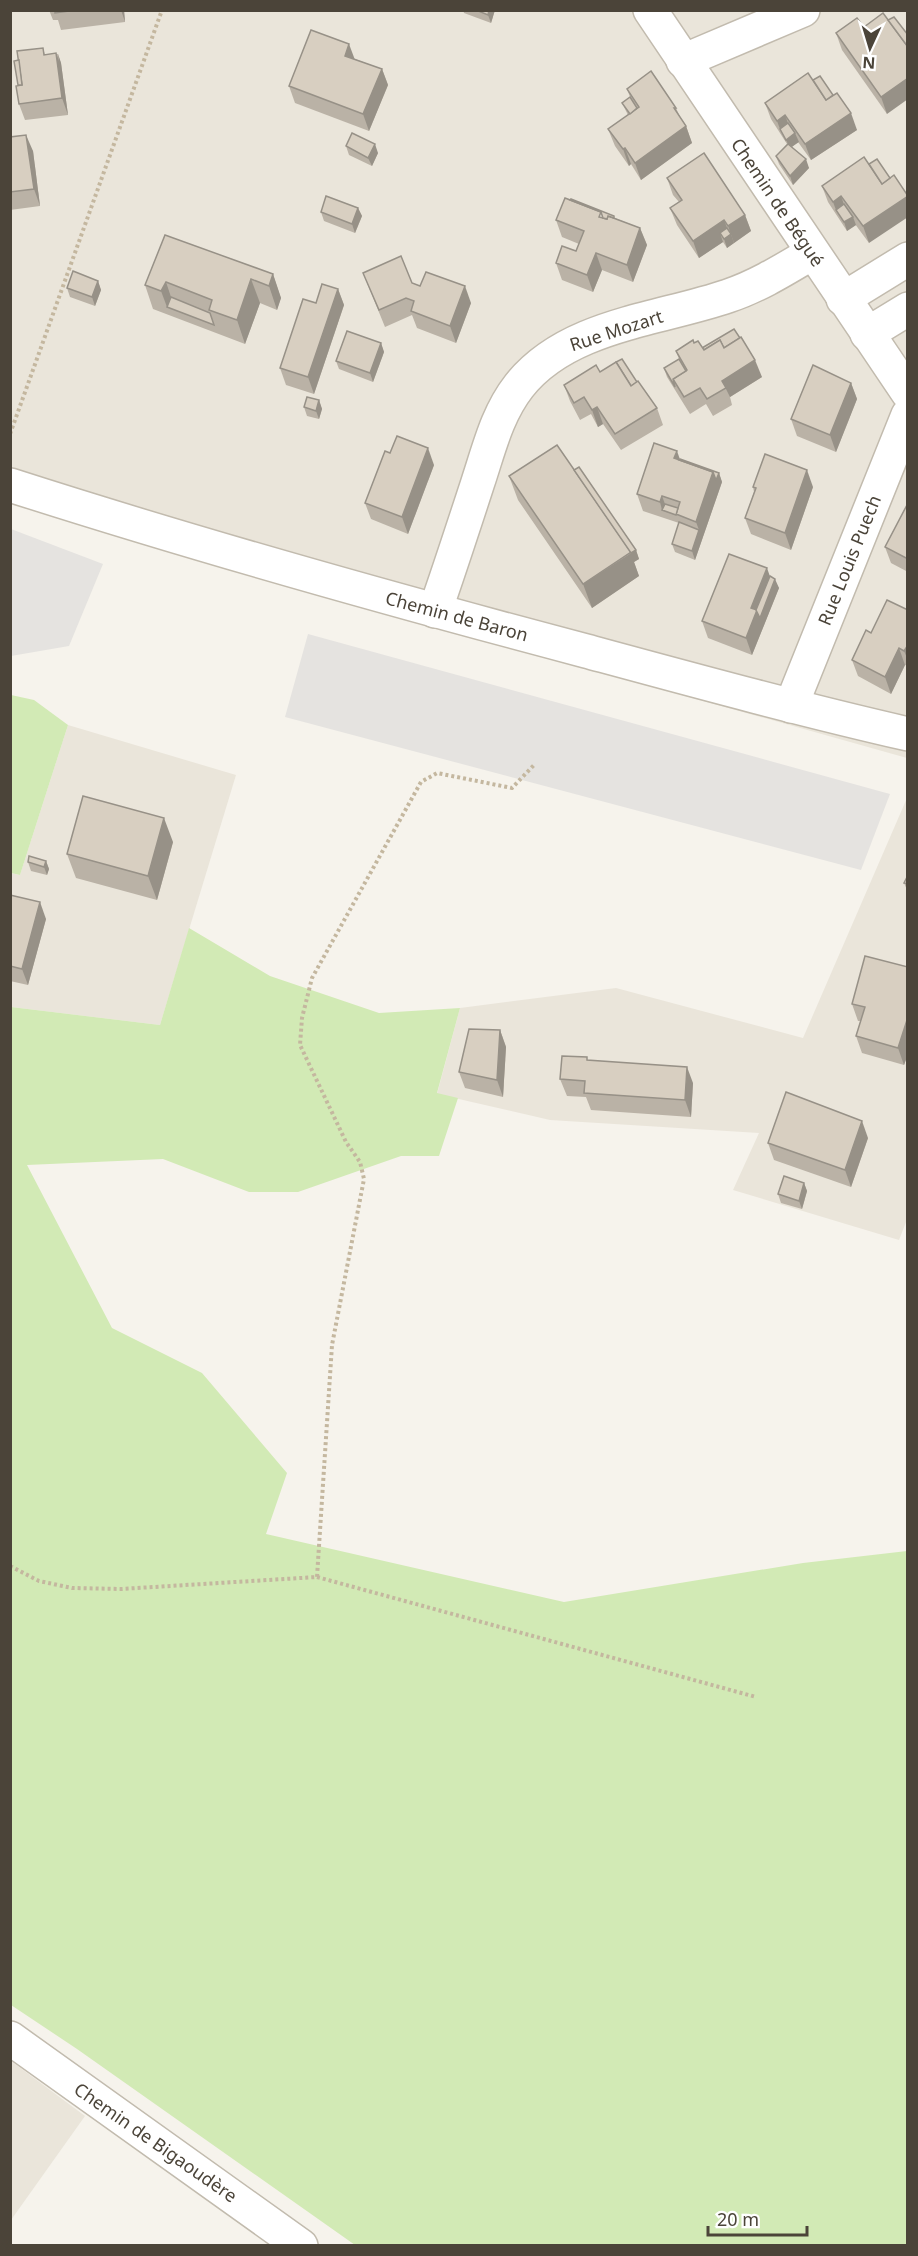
<svg xmlns="http://www.w3.org/2000/svg" width="918" height="2256" font-family="'Noto Sans',sans-serif">
<style>
.residential{fill:#eae5da}
.green{fill:#d2eab5}
.parking{fill:#e5e3e0}
.lines{fill:none;stroke-linecap:round;stroke-linejoin:round}
.minor-casing{stroke:#c2bbae;stroke-width:36}
.path{stroke:#c4b79f;stroke-width:4;stroke-dasharray:3 3;stroke-linecap:butt}
.minor{stroke:#fff;stroke-width:33}
.wall{fill:#bab2a6}
.shaded-wall{fill:#979187}
.building{fill:#d8cfc1;stroke:#979187;stroke-width:1.5}
.labels{text-anchor:middle;dominant-baseline:central;stroke-width:4.5;stroke-linejoin:round;paint-order:stroke}
.street-label{font-size:18px;fill:#4b4439;stroke:#fff}
</style>
<rect width="100%" height="100%" fill="#f6f3ec"/>
<g class="residential">
<path d="M 11,11 L 907,11 L 907,758 L 112,535 L 11,500 Z"/>
<path d="M 68,725 L 236,775 L 160,1025 L 11,1007 L 10,873 L 20,875 Z"/>
<path d="M 907,798 L 908,1217 L 899,1240 L 733,1190 L 759,1133 L 550,1120 L 437,1094 L 460,1008 L 616,988 L 803,1038 Z"/>
<path d="M 11,2061 L 85,2116 L 11,2220 Z"/>
</g>
<g class="green">
<path d="M 11,695 L 34,700 L 68,725 L 20,875 L 11,873 Z"/>
<path d="M 189,928 L 270,976 L 379,1013 L 460,1008 L 437,1093 L 458,1098 L 439,1156 L 401,1156 L 298,1192 L 249,1192 L 163,1159 L 27,1165 L 112,1328 L 202,1373 L 287,1473 L 266,1534 L 564,1602 L 803,1563 L 907,1551 L 907,2245 L 355,2245 L 77,2049 L 11,2005 L 11,1007 L 160,1025 Z"/>
</g>
<g class="parking">
<path d="M 11,529 L 103,564 L 69,646 L 11,656 Z"/>
<path d="M 308,634 L 890,794 L 861,870 L 285,717 Z"/>
</g>
<g class="lines">
<defs>
<g id="minor">
<path d="M 650,10 L 908,393"/>
<path d="M 683,61 L 803,10"/>
<path d="M 843,299 L 908,259"/>
<path d="M 867,334 L 908,309"/>
<path d="M 10,485 C 200,546 393,600 586,651 C 693,680 799,709 908,734"/>
<path d="M 435,611 C 450,568 464,525 478,482 C 489,449 497,414 519,386 C 567,325 658,320 728,296 C 758,286 785,269 812,253"/>
<path d="M 791,706 L 908,415"/>
<path d="M 10,2038 L 301,2246"/>
</g>
</defs>
<use href="#minor" class="minor-casing"/>
<g class="path">
<path d="M 10,434 L 162,10"/>
<path d="M 10,1566 L 39,1581 L 72,1588 L 121,1589 L 317,1577 L 332,1345 L 364,1179 L 360,1162 L 346,1142 L 300,1045 L 302,1018 L 312,978 L 421,782 L 437,773 L 512,788 L 534,765"/>
<path d="M 317,1577 L 756,1697"/>
</g>
<use href="#minor" class="minor"/>
</g>
<g class="wall">
<path d="M 49,10 L 124,10 L 125,22 L 61,30 L 58,20 L 53,20 Z"/>
<path d="M 463,10 L 495,10 L 491,23 L 464,13 Z"/>
<path d="M 888,20 L 887,114 L 842,50 L 836,33 Z"/>
<path d="M 43,48 L 45,55 L 58,54 L 61,63 L 68,115 L 25,120 L 19,104 L 18,85 L 19,60 Z"/>
<path d="M 355,59 L 382,69 L 388,85 L 369,131 L 295,103 L 289,86 Z"/>
<path d="M 813,80 L 857,130 L 811,160 L 798,142 L 792,147 L 809,168 L 793,185 L 779,164 L 776,156 L 787,144 L 771,119 L 765,103 Z"/>
<path d="M 627,89 L 676,108 L 680,117 L 686,126 L 692,143 L 641,180 L 631,164 L 629,166 L 615,146 L 608,129 L 628,115 L 622,103 L 630,97 Z"/>
<path d="M 10,137 L 33,151 L 40,206 L 10,210 Z"/>
<path d="M 346,146 L 378,153 L 372,166 L 349,155 Z"/>
<path d="M 864,157 L 869,243 L 855,224 L 856,225 L 847,231 L 828,202 L 822,186 Z"/>
<path d="M 667,178 L 745,215 L 751,231 L 727,248 L 723,242 L 699,258 L 677,225 L 670,208 L 679,202 L 673,195 Z"/>
<path d="M 358,208 L 362,216 L 355,233 L 324,221 L 321,212 Z"/>
<path d="M 615,218 L 640,228 L 647,245 L 633,282 L 602,270 L 593,292 L 562,280 L 556,263 L 576,251 L 579,244 L 562,237 L 556,220 Z"/>
<path d="M 165,235 L 273,274 L 281,298 L 277,310 L 260,303 L 245,344 L 153,309 L 145,285 Z"/>
<path d="M 363,273 L 412,283 L 471,303 L 456,343 L 417,328 L 412,315 L 385,327 Z"/>
<path d="M 98,281 L 101,290 L 95,306 L 70,297 L 67,288 Z"/>
<path d="M 338,289 L 344,305 L 314,394 L 286,385 L 280,368 L 316,303 Z"/>
<path d="M 381,343 L 384,352 L 373,382 L 339,369 L 336,361 Z"/>
<path d="M 702,348 L 762,377 L 730,397 L 732,405 L 713,416 L 706,404 L 690,414 L 667,377 L 664,368 L 679,359 L 676,351 Z"/>
<path d="M 600,372 L 637,382 L 657,408 L 663,425 L 621,450 L 603,424 L 598,427 L 591,414 L 580,420 L 570,401 L 564,385 Z"/>
<path d="M 851,383 L 857,399 L 836,452 L 797,436 L 791,419 Z"/>
<path d="M 319,400 L 322,409 L 319,419 L 307,416 L 304,407 Z"/>
<path d="M 390,453 L 434,465 L 408,534 L 371,519 L 365,503 Z"/>
<path d="M 680,459 L 719,473 L 722,482 L 695,560 L 675,552 L 672,544 L 679,523 L 643,511 L 637,494 Z"/>
<path d="M 574,470 L 636,550 L 639,559 L 634,562 L 639,576 L 592,608 L 518,500 L 509,476 Z"/>
<path d="M 753,487 L 813,487 L 791,550 L 751,534 L 745,518 L 754,492 Z"/>
<path d="M 908,503 L 908,572 L 891,563 L 885,547 Z"/>
<path d="M 770,576 L 779,588 L 752,655 L 708,638 L 702,621 Z"/>
<path d="M 908,610 L 908,666 L 905,665 L 891,694 L 858,676 L 852,660 L 871,633 Z"/>
<path d="M 173,842 L 157,900 L 76,878 L 67,854 Z"/>
<path d="M 46,861 L 49,869 L 47,875 L 31,871 L 28,862 Z"/>
<path d="M 908,875 L 908,892 L 904,883 Z"/>
<path d="M 10,895 L 46,919 L 28,985 L 10,981 Z"/>
<path d="M 908,967 L 908,1054 L 904,1065 L 862,1053 L 856,1036 L 861,1021 L 858,1021 L 852,1004 Z"/>
<path d="M 500,1030 L 506,1047 L 503,1097 L 465,1088 L 459,1072 Z"/>
<path d="M 560,1079 L 693,1083 L 691,1117 L 591,1110 L 586,1097 L 567,1096 Z"/>
<path d="M 868,1138 L 851,1187 L 774,1160 L 768,1143 Z"/>
<path d="M 804,1183 L 807,1191 L 802,1209 L 781,1203 L 778,1194 Z"/>
</g>
<g class="shaded-wall">
<path d="M 121,10 L 124,10 L 125,22 Z"/>
<path d="M 489,10 L 495,10 L 491,23 L 488,15 Z"/>
<path d="M 349,44 L 355,60 L 345,56 Z"/>
<path d="M 56,53 L 59,61 L 58,54 L 61,63 L 68,115 L 62,98 Z"/>
<path d="M 382,69 L 388,85 L 369,131 L 363,114 Z"/>
<path d="M 908,78 L 908,99 L 887,114 L 881,97 Z"/>
<path d="M 851,113 L 857,130 L 811,160 L 805,144 Z"/>
<path d="M 785,115 L 791,131 L 780,129 L 783,137 L 777,121 Z"/>
<path d="M 686,126 L 692,143 L 641,180 L 635,163 Z"/>
<path d="M 795,133 L 799,142 L 790,148 L 786,140 Z"/>
<path d="M 26,135 L 33,151 L 40,206 L 34,189 Z"/>
<path d="M 375,144 L 378,153 L 372,166 L 368,158 Z"/>
<path d="M 625,148 L 631,164 L 629,166 L 623,149 Z"/>
<path d="M 806,159 L 809,168 L 793,185 L 790,176 Z"/>
<path d="M 841,196 L 847,213 L 836,210 L 833,202 Z"/>
<path d="M 908,196 L 908,217 L 869,243 L 863,226 Z"/>
<path d="M 358,208 L 362,216 L 355,233 L 352,224 Z"/>
<path d="M 745,215 L 751,231 L 734,243 L 728,226 Z"/>
<path d="M 853,217 L 856,225 L 847,231 L 844,222 Z"/>
<path d="M 724,220 L 730,235 L 731,234 L 734,243 L 727,248 L 724,239 L 720,233 L 723,242 L 699,258 L 693,241 Z"/>
<path d="M 640,228 L 647,245 L 633,282 L 627,265 Z"/>
<path d="M 596,253 L 602,270 L 593,292 L 587,275 Z"/>
<path d="M 273,274 L 281,298 L 277,310 L 269,286 Z"/>
<path d="M 251,279 L 260,303 L 245,344 L 237,320 Z"/>
<path d="M 98,281 L 101,290 L 95,306 L 92,297 Z"/>
<path d="M 166,282 L 174,306 L 167,307 L 161,291 Z"/>
<path d="M 465,286 L 471,303 L 456,343 L 450,326 Z"/>
<path d="M 338,289 L 344,305 L 314,394 L 308,377 Z"/>
<path d="M 381,343 L 384,352 L 373,382 L 370,373 Z"/>
<path d="M 755,360 L 762,377 L 730,397 L 722,381 Z"/>
<path d="M 851,383 L 857,399 L 836,452 L 830,435 Z"/>
<path d="M 319,400 L 322,409 L 319,419 L 316,411 Z"/>
<path d="M 597,407 L 603,424 L 598,427 L 592,410 Z"/>
<path d="M 428,448 L 434,465 L 408,534 L 402,517 Z"/>
<path d="M 677,451 L 683,468 L 674,458 Z"/>
<path d="M 807,470 L 813,487 L 791,550 L 785,533 Z"/>
<path d="M 713,472 L 719,473 L 722,482 L 695,560 L 692,551 L 699,530 L 696,522 Z"/>
<path d="M 662,496 L 668,512 L 662,510 L 660,502 Z"/>
<path d="M 636,550 L 639,559 L 634,562 L 639,576 L 592,608 L 583,584 Z"/>
<path d="M 767,568 L 773,585 L 775,579 L 779,588 L 752,655 L 746,638 L 751,608 Z"/>
<path d="M 908,645 L 908,660 L 904,651 Z"/>
<path d="M 899,648 L 905,665 L 891,694 L 885,677 Z"/>
<path d="M 164,818 L 173,842 L 157,900 L 148,876 Z"/>
<path d="M 46,861 L 49,869 L 47,875 L 44,867 Z"/>
<path d="M 40,902 L 46,919 L 28,985 L 22,969 Z"/>
<path d="M 908,1017 L 908,1054 L 904,1065 L 898,1048 Z"/>
<path d="M 500,1030 L 506,1047 L 503,1097 L 497,1080 Z"/>
<path d="M 687,1067 L 693,1083 L 691,1117 L 685,1100 Z"/>
<path d="M 862,1121 L 868,1138 L 851,1187 L 845,1170 Z"/>
<path d="M 804,1183 L 807,1191 L 802,1209 L 799,1201 Z"/>
</g>
<g class="building">
<path d="M 55,10 L 77,10 L 55,13 Z"/>
<path d="M 476,10 L 489,10 L 488,15 Z"/>
<path d="M 883,13 L 908,47 L 908,78 L 881,97 L 836,33 L 857,18 L 864,27 Z"/>
<path d="M 894,17 L 908,35 L 908,47 L 888,20 Z"/>
<path d="M 311,30 L 349,44 L 345,56 L 382,69 L 363,114 L 289,86 Z"/>
<path d="M 43,48 L 44,55 L 56,53 L 62,98 L 19,104 L 16,86 L 22,85 L 17,51 Z"/>
<path d="M 19,60 L 22,85 L 18,85 L 14,61 Z"/>
<path d="M 651,71 L 676,108 L 674,108 L 686,126 L 635,163 L 625,148 L 623,149 L 608,129 L 639,107 L 627,89 Z"/>
<path d="M 808,73 L 826,100 L 837,93 L 851,113 L 805,144 L 785,115 L 777,121 L 765,103 Z"/>
<path d="M 820,76 L 833,95 L 826,100 L 813,80 Z"/>
<path d="M 630,97 L 637,108 L 630,114 L 622,103 Z"/>
<path d="M 788,123 L 795,133 L 786,140 L 780,129 Z"/>
<path d="M 352,133 L 375,144 L 368,158 L 346,146 Z"/>
<path d="M 26,135 L 34,189 L 10,192 L 10,137 Z"/>
<path d="M 788,144 L 806,159 L 790,176 L 776,156 Z"/>
<path d="M 704,153 L 745,215 L 728,226 L 724,220 L 693,241 L 670,208 L 682,200 L 667,178 Z"/>
<path d="M 864,157 L 882,184 L 894,175 L 908,196 L 863,226 L 841,196 L 833,202 L 822,186 Z"/>
<path d="M 877,159 L 890,178 L 882,184 L 869,164 Z"/>
<path d="M 326,196 L 358,208 L 352,224 L 321,212 Z"/>
<path d="M 565,198 L 601,212 L 599,217 L 607,219 L 608,216 L 640,228 L 627,265 L 596,253 L 587,275 L 556,263 L 562,246 L 576,251 L 584,231 L 556,220 Z"/>
<path d="M 571,199 L 614,216 L 614,218 L 608,216 L 607,219 L 603,218 L 601,212 L 570,200 Z"/>
<path d="M 844,204 L 853,217 L 844,222 L 836,210 Z"/>
<path d="M 727,228 L 731,234 L 724,239 L 720,233 Z"/>
<path d="M 165,235 L 273,274 L 269,286 L 251,279 L 237,320 L 209,310 L 212,300 L 166,282 L 161,291 L 145,285 Z"/>
<path d="M 401,256 L 412,283 L 420,286 L 426,272 L 465,286 L 450,326 L 411,311 L 414,301 L 406,298 L 379,310 L 363,273 Z"/>
<path d="M 73,271 L 98,281 L 92,297 L 67,288 Z"/>
<path d="M 322,284 L 338,289 L 308,377 L 280,368 L 303,299 L 316,303 Z"/>
<path d="M 171,297 L 210,313 L 214,325 L 167,307 Z"/>
<path d="M 734,329 L 740,338 L 724,348 L 720,340 L 704,350 L 702,348 Z"/>
<path d="M 347,331 L 381,343 L 370,373 L 336,361 Z"/>
<path d="M 741,337 L 755,360 L 722,381 L 726,388 L 707,399 L 700,388 L 684,397 L 673,379 L 687,370 L 676,351 L 693,340 L 694,343 L 698,341 L 704,350 L 720,340 L 724,348 Z"/>
<path d="M 622,359 L 637,382 L 631,386 L 616,362 Z"/>
<path d="M 679,359 L 686,371 L 673,379 L 675,387 L 664,368 Z"/>
<path d="M 616,362 L 631,386 L 638,381 L 657,408 L 615,434 L 597,407 L 592,410 L 584,397 L 574,403 L 564,385 L 596,365 L 600,372 Z"/>
<path d="M 813,365 L 851,383 L 830,435 L 791,419 Z"/>
<path d="M 307,397 L 319,400 L 316,411 L 304,407 Z"/>
<path d="M 397,436 L 428,448 L 402,517 L 365,503 L 385,451 L 390,453 Z"/>
<path d="M 654,443 L 677,451 L 674,458 L 713,472 L 696,522 L 676,514 L 680,502 L 662,496 L 660,502 L 637,494 Z"/>
<path d="M 557,445 L 631,552 L 583,584 L 509,476 Z"/>
<path d="M 765,454 L 807,470 L 785,533 L 745,518 L 756,488 L 753,487 Z"/>
<path d="M 680,459 L 719,473 L 716,480 L 713,472 L 679,460 Z"/>
<path d="M 579,467 L 636,550 L 631,553 L 574,470 Z"/>
<path d="M 908,503 L 908,559 L 885,547 Z"/>
<path d="M 665,504 L 678,508 L 676,515 L 662,510 Z"/>
<path d="M 679,522 L 699,530 L 692,551 L 672,544 Z"/>
<path d="M 729,554 L 767,568 L 751,608 L 757,610 L 746,638 L 702,621 Z"/>
<path d="M 770,576 L 775,579 L 760,618 L 756,610 Z"/>
<path d="M 887,600 L 908,610 L 908,645 L 904,651 L 899,648 L 885,677 L 852,660 L 866,630 L 871,633 Z"/>
<path d="M 83,796 L 164,818 L 148,876 L 67,854 Z"/>
<path d="M 29,856 L 46,861 L 44,867 L 28,862 Z"/>
<path d="M 908,875 L 908,884 L 904,883 Z"/>
<path d="M 10,895 L 40,902 L 22,969 L 10,966 Z"/>
<path d="M 865,956 L 908,967 L 908,1017 L 898,1048 L 856,1036 L 865,1007 L 852,1004 Z"/>
<path d="M 469,1029 L 500,1030 L 497,1080 L 459,1072 Z"/>
<path d="M 562,1056 L 587,1057 L 587,1060 L 687,1067 L 685,1100 L 584,1093 L 585,1081 L 560,1079 Z"/>
<path d="M 786,1092 L 862,1121 L 845,1170 L 768,1143 Z"/>
<path d="M 784,1176 L 804,1183 L 799,1201 L 778,1194 Z"/>
</g>
<g class="labels">
<g class="street-label">
<text transform="translate(778 202) rotate(56)">Chemin de Bégué</text>
<text transform="translate(616 330) rotate(-18)">Rue Mozart</text>
<text transform="translate(849 560) rotate(-68)">Rue Louis Puech</text>
<text transform="translate(457 616) rotate(15)">Chemin de Baron</text>
<text transform="translate(156 2142) rotate(35)">Chemin de Bigaoudère</text>
</g>
</g>
<rect width="918" height="2256" fill="none" stroke="#4b4439" stroke-width="24"/>
<g transform="translate(870 48) rotate(184)" stroke="#ffffff" stroke-width="4.5" paint-order="stroke">
<path d="M0-4.5L10 22L0 15L-10 22Z" fill="#4b4439"/>
<text y="-9" font-size="16" font-weight="bold" text-anchor="middle" fill="#4b4439">N</text>
</g>
<path d="M708 2226v9h99v-9" fill="none" stroke="#4b4439" stroke-width="3"/>
<text x="717" y="2226" font-size="18" fill="#4b4439" stroke="#ffffff" stroke-width="4.5" paint-order="stroke">20 m</text>
</svg>
